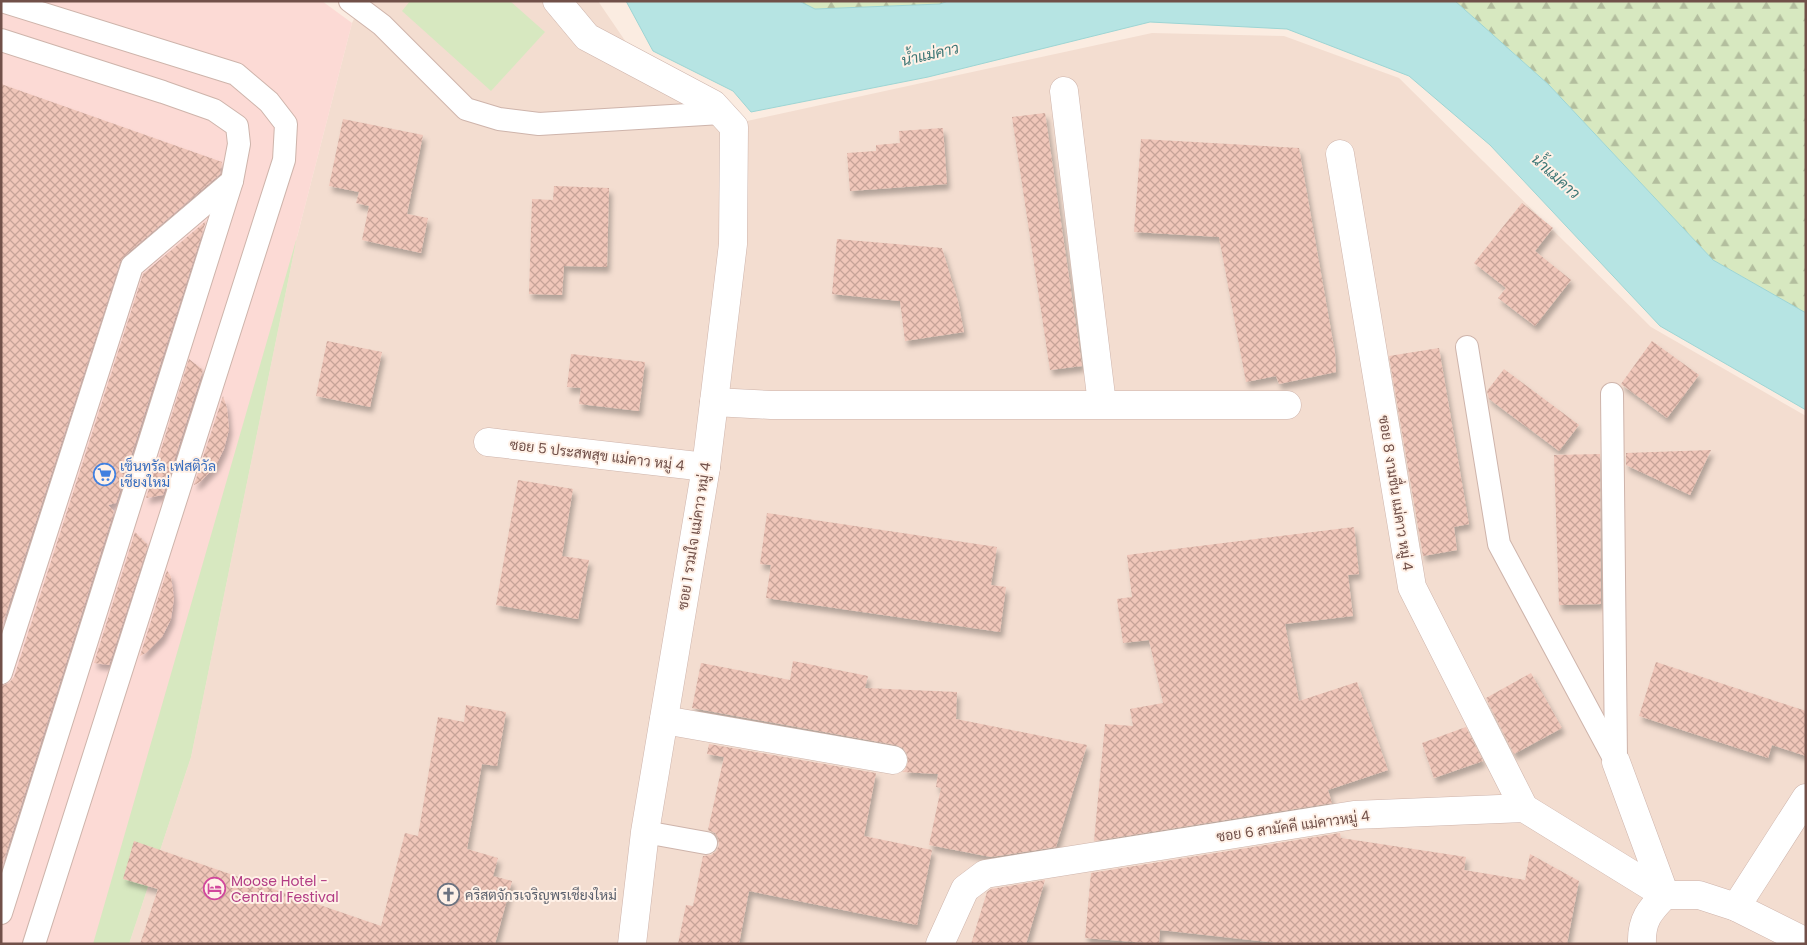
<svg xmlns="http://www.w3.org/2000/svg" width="1807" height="945" font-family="Poppins,Sarabun,sans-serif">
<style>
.residential{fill:#f3ddd0}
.commercial{fill:#fcdad5}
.green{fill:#d7e8c0}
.forest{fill:url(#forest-firs)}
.water{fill:#b6e4e3;stroke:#9dd5d4}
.building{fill:url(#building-cross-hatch);filter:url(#shadow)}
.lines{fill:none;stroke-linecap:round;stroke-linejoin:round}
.lane-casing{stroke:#ceb4ab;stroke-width:24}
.street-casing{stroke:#ceb4ab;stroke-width:29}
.lane{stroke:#fff;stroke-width:22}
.street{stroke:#fff;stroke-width:28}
.labels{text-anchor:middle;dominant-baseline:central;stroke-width:4;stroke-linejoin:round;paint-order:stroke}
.street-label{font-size:14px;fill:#715049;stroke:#fff1e7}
.shop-label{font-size:14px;fill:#366cbe;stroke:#fff1e7;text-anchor:start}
.hotel-label{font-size:14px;fill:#b23c85;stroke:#fff1e7;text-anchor:start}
.worship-label{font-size:14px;fill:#5b616d;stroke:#fff1e7;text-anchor:start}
.water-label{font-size:15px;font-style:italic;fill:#3d7776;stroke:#fff1e7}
</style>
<defs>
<pattern id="forest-firs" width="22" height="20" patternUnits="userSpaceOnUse" patternTransform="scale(1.25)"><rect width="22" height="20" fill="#d7e8c0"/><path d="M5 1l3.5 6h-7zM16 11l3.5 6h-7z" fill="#b3be9e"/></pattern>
<pattern id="building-cross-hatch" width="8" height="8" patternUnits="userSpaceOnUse" patternTransform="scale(1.25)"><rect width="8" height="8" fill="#f0c6b9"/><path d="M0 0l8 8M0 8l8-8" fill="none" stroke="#c7a398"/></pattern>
<filter id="shadow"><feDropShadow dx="3" dy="5.5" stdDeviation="2.5" flood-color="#0004"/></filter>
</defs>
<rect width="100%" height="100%" fill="#fbece1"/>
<path class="residential" d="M 363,1 L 598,1 L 630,48 L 747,121 L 1152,33 L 1284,36 L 1399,78 L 1651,327 L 1806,416 L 1806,944 L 129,944 L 191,757 L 297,237 L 352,23 Z"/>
<path class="commercial" d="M 1,1 L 322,1 L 352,23 L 297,237 L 191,757 L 129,944 L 1,944 Z"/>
<g class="green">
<path d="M 410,1 L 510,1 L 545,32 L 491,91 L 402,11 Z"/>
<path d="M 297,237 L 191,757 L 129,944 L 93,944 Z"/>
</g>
<g class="forest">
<path d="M 759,1 L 948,1 L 940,4 L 815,9 Z"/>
<path d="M 1455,1 L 1806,1 L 1806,313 L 1713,260 L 1549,85 Z"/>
</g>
<path class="water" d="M 626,1 L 799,1 L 815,9 L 940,4 L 948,1 L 1455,1 L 1549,85 L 1713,260 L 1806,313 L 1806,410 L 1660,326 L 1490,145 L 1409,76 L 1287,29 L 1150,22 L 928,77 L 751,112 L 733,91 L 653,51 Z"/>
<g class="building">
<path d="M 1,84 L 222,162 L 220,174 L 124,256 L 120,262 L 1,629 Z"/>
<path d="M 1045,113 L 1082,366 L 1050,370 L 1012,117 Z"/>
<path d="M 343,119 L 423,135 L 407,214 L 428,218 L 421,253 L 362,240 L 369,206 L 356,203 L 359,192 L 329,186 Z"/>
<path d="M 943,128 L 947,184 L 850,191 L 847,153 L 876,151 L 876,145 L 900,143 L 899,131 Z"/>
<path d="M 1141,139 L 1299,148 L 1335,353 L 1336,372 L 1279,384 L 1276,376 L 1246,382 L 1219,237 L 1134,232 Z"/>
<path d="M 554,186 L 609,188 L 607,267 L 564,266 L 562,295 L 529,294 L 532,199 L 553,200 Z"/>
<path d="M 1522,203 L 1553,228 L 1535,251 L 1571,280 L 1535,326 L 1498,298 L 1506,288 L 1474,263 Z"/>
<path d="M 206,221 L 116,503 L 108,505 L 114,511 L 1,869 L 1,686 L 9,683 L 14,677 L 143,274 Z"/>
<path d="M 837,239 L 942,248 L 958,301 L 964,332 L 905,341 L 900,301 L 832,294 Z"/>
<path d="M 327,341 L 382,352 L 370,407 L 316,396 Z"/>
<path d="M 1652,341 L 1699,375 L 1667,418 L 1621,384 Z"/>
<path d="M 1439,348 L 1469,524 L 1454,527 L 1457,550 L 1423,556 L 1389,356 Z"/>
<path d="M 571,354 L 645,362 L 639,411 L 579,404 L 581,388 L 567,387 Z"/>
<path d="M 189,359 L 203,370 L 163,495 L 146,498 Z"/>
<path d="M 1504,369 L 1579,425 L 1559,451 L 1489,399 L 1487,391 Z"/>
<path d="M 223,396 L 227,408 L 229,429 L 224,449 L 215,467 L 200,482 L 194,485 Z"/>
<path d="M 1711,450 L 1690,495 L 1626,465 L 1626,453 Z"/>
<path d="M 1600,454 L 1601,604 L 1559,605 L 1554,455 Z"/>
<path d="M 518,480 L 573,489 L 562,556 L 589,560 L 578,619 L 496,605 Z"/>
<path d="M 767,513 L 997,547 L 991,585 L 1006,587 L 1000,632 L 766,598 L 771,565 L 760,564 Z"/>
<path d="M 1354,527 L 1359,574 L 1348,575 L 1353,616 L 1285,624 L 1299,701 L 1357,682 L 1388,770 L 1328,790 L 1332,803 L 1094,841 L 1105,724 L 1133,726 L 1130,709 L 1163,703 L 1149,640 L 1123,643 L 1117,599 L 1132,597 L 1127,555 Z"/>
<path d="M 135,532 L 148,545 L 109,665 L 94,663 Z"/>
<path d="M 167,570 L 171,577 L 174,598 L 171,619 L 162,637 L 146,653 L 140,656 Z"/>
<path d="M 793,661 L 868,676 L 865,688 L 957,692 L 956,719 L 1087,745 L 1056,847 L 991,857 L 929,845 L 941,788 L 936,787 L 938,774 L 902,772 L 905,770 L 908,762 L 907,754 L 903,748 L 896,745 L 692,708 L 701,663 L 790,680 Z"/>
<path d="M 1656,662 L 1806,711 L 1806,756 L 1772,745 L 1768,758 L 1639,716 Z"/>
<path d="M 1531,673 L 1562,728 L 1514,754 L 1486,698 Z"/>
<path d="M 466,705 L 506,712 L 497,766 L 482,764 L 467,849 L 498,858 L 493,876 L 512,881 L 495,944 L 140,944 L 158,889 L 123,879 L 134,841 L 381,926 L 405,833 L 418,836 L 438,717 L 464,722 Z"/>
<path d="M 1466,727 L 1483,761 L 1434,778 L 1422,743 Z"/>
<path d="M 709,744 L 876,773 L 864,836 L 932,850 L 917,925 L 749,891 L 739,944 L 678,944 L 686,905 L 693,906 L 703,856 L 711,855 L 716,851 L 719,845 L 718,838 L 715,833 L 708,830 L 724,757 L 707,754 Z"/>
<path d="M 1340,833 L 1341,838 L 1466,857 L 1464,870 L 1525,880 L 1530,854 L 1579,881 L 1567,944 L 1287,944 L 1160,930 L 1159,944 L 1085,938 L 1091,873 Z"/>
<path d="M 1045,880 L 1026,944 L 971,944 L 987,892 L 991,889 Z"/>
</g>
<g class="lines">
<defs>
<g id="lane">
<path d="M 2,1 L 236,74 L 269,102 L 286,124 L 284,160 L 34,944"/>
<path d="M 350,1 L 382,25 L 466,109 L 499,119 L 539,124 L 721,113"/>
<path d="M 1,40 L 163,92 L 214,110 L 237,126 L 239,144 L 232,181 L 132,266 L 1,673"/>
<path d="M 1467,347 L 1499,544 L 1616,762"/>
<path d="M 1612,394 L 1616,758"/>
<path d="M 645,832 L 706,843"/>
<path d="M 1,913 L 232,181"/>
</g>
<g id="street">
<path d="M 557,1 L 587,37 L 713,104 L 734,127 L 733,244 L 714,402 L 706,467 L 645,832 L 632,944"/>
<path d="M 1064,91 L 1102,404"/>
<path d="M 1340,154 L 1412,587 L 1524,808"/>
<path d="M 714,402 L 771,405 L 1287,405"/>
<path d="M 488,442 L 706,467"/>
<path d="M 664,720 L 893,760"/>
<path d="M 1616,762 L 1665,895"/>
<path d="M 1736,907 L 1806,798"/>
<path d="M 940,944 L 965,889 L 985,874 L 1354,815 L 1524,808 L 1665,895"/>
<path d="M 1642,944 C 1641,920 1650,910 1665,895 L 1699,895 L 1736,907 L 1806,942"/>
</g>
</defs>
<use href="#lane" class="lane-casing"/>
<use href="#street" class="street-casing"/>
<use href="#lane" class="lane"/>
<use href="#street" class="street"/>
</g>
<defs>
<symbol id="supermarket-ring" viewBox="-11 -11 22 22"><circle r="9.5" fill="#fff1e7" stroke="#3f7fe0" stroke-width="1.5"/><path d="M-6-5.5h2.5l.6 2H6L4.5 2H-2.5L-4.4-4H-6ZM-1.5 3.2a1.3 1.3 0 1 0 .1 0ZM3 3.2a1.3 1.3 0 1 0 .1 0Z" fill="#3f7fe0"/></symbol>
<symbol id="hotel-ring" viewBox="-11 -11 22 22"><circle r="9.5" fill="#fff1e7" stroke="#d1479c" stroke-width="1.5"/><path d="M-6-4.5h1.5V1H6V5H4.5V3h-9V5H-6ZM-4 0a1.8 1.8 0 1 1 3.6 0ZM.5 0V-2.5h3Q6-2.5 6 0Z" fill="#d1479c"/></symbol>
<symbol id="church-ring" viewBox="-11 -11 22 22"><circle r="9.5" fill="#fff1e7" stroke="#6b7280" stroke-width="1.5"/><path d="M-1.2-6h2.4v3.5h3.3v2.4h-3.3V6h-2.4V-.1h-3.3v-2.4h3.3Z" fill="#6b7280"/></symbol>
</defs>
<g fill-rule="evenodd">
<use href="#supermarket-ring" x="92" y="462" width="25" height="25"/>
<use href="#hotel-ring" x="202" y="876" width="25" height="25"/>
<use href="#church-ring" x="436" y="882" width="25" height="25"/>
</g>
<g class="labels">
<g class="street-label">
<text transform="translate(597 455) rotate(7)">ซอย 5 ประสพสุข แม่คาว หมู่ 4</text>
<text transform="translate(1396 493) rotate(81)">ซอย 8 งามชื่น แม่คาว หมู่ 4</text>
<text transform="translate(694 536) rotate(-81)">ซอย 1 รวมใจ แม่คาว หมู่ 4</text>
<text transform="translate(1293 826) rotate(-8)">ซอย 6 สามัคคี แม่คาวหมู่ 4</text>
</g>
<g class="shop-label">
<text x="120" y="466">เซ็นทรัล เฟสติวัล<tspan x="120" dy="16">เชียงใหม่</tspan></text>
</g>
<g class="hotel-label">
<text x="231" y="881">Moose Hotel -<tspan x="231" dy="16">Central Festival</tspan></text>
</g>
<g class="worship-label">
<text x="465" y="895">คริสตจักรเจริญพรเชียงใหม่</text>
</g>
<g class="water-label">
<text transform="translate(930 54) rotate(-13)">น้ำแม่คาว</text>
<text transform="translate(1556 176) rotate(42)">น้ำแม่คาว</text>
</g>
</g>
<rect width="1807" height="945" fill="none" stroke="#715049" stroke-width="5"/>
</svg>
